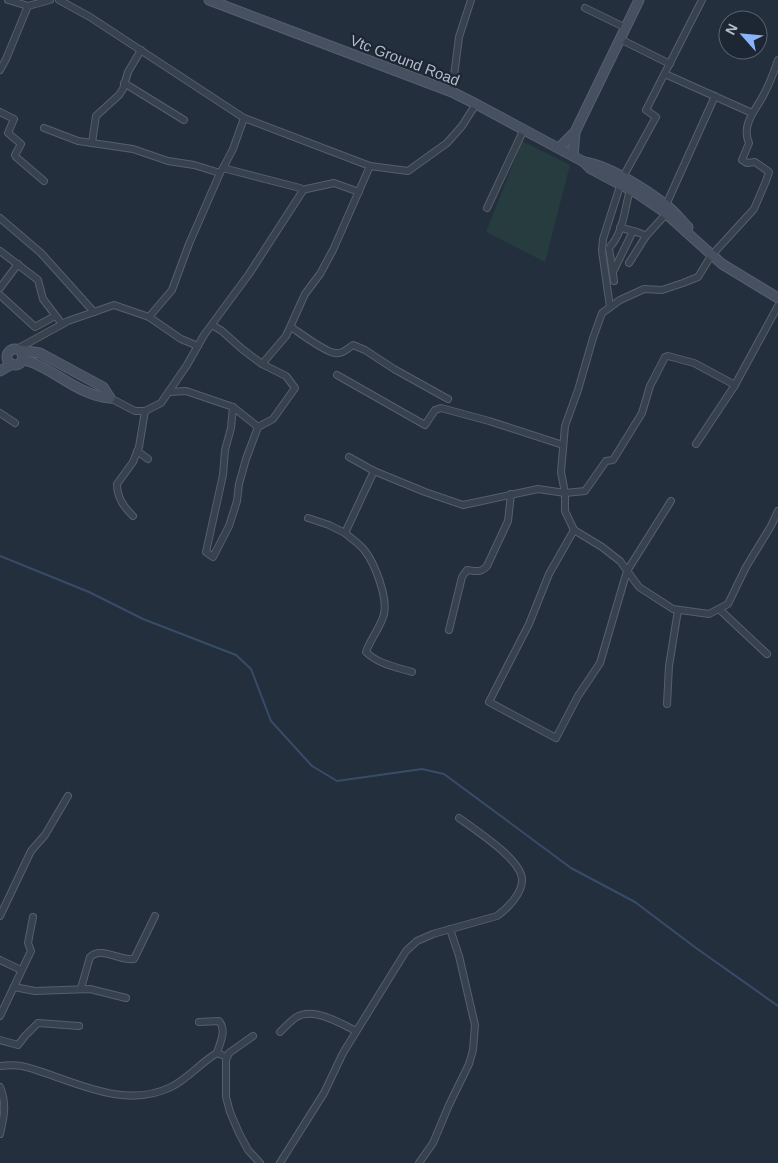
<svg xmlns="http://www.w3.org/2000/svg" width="778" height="1163" font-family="Helvetica,sans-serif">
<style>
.green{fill:#263c3f}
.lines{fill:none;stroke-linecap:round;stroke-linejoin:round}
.stream{stroke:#394c67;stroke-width:2}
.street-casing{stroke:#565f6c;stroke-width:8}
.secondary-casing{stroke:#565f6c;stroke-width:11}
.street{stroke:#38414e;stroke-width:6}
.secondary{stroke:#465061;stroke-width:9}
.labels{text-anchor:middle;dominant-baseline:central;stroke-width:4.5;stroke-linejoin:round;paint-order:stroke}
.street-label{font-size:15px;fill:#b4bcc9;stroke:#1d2633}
</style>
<rect width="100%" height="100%" fill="#242f3e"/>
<path class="green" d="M 522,141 L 570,165 L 545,262 L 486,232 Z"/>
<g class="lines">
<path class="stream" d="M 0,556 L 89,592 L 143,619 L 236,655 L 251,669 L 271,721 L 312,766 L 337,781 L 422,769 L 444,774 L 571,868 L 635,902 L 696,948 L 778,1006"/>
<defs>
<g id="street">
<path d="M 8,0 L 28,6 L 50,0"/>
<path d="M 59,0 L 90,17 L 244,118 L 370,166 L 408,171 L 447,143 L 462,126 L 476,104"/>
<path d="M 585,8 L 626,28"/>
<path d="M 620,39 L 670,64"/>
<path d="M 0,70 L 6,59 L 28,6"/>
<path d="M 665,74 L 752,113"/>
<path d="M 124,83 L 184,120"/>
<path d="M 452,92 L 459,37 L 471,0"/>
<path d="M 0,112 L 14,119 L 8,133 L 21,144 L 15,155 L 16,157 L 44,181"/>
<path d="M 44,128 L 78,141 L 133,149 L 168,161 L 194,165 L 220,173 L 189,244 L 172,290 L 149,317"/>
<path d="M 92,143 L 96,116 L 119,95 L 123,89 L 128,72 L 141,50"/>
<path d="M 222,170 L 233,149 L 244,118"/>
<path d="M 302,190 L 334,183 L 359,192"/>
<path d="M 666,205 L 715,96"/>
<path d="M 487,208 L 524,129"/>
<path d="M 0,218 L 41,253 L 94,312"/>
<path d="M 620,227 C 629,231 638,231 646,236 L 666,214"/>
<path d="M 0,251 L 38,280 L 43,299 L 62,324"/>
<path d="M 629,263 L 646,236"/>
<path d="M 613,272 L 633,231"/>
<path d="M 614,281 L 609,248 C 624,232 624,210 630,190"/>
<path d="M 0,288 L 18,264"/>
<path d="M 0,295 L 35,327 L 55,316"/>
<path d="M 610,307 L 602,251 L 603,239 L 623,177 L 656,117 L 646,110 L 702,0"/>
<path d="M 212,325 L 222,331 L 242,349 L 262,364 L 286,376 L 295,388 L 273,419 L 258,427"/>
<path d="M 291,327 C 300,333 325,352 335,353 C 343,354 347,349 353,345 L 365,350 L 394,369 L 448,399"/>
<path d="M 17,349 L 68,321 L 114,305 L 149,317 L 181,339 L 198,346"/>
<path d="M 262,364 L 286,336 L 305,294 L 320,274 L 333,250 L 370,166"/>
<path d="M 337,375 L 425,425 L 435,410 L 441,408 L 489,421 L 563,445"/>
<path d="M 169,392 L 186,391 L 233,407 L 258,427 L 246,459 L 239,484 L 237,501 L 229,526 L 213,557 L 206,552 L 223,475 L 225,450 L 231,428 L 233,407"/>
<path d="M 110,398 L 135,411 L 145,411 L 161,403 L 187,365 L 204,335 L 249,274 L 302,192 L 300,188 L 223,168"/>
<path d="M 0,413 L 15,423"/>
<path d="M 696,444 L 735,385 L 778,306"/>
<path d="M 137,451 L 148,459"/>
<path d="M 349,457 L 374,471"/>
<path d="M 133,516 C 124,507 117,498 117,484 L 133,462 L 139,447 L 145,411"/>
<path d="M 308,518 L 329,525 L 345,533 L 374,471 L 425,492 L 463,505 L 538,489 L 565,493 L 585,491 L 606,461 L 613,460 L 642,413 L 650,386 L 665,357 L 668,356 L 694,363 L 735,385"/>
<path d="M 574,530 L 565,511 L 565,493 L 561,472 L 565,426 L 578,390 L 593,338 L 602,313 L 620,300 L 644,289 L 662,290 L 683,283 L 698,277 L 711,256 L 754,209 L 766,181 L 769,172 L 755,162 L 747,163 L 742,160 L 749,143 C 741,125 755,111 763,96 C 769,85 774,72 778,60"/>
<path d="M 574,530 L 549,574 L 529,624 L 489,702 L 556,738 L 578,696 L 600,663 L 627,571 L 671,501"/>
<path d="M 574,530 L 602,547 L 620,561 L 639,587 L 673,609 L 709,614 L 728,604 L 746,567 L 771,526 L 778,511"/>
<path d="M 345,533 C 352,539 360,544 365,551 C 375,564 388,598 384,614 C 381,627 370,639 366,652 C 378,664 396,667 412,672"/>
<path d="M 719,609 L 767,654"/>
<path d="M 449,630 L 462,577 L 467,570 C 476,571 481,573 487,566 L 508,521 L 511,494"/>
<path d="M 667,704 L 669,666 L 678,610"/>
<path d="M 0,916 L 31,851 L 45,835 L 68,796"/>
<path d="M 0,960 L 21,970"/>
<path d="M 14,987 L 35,991 L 90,989 L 126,998"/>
<path d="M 81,988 L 90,957 C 101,946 120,961 134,959 L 155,916"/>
<path d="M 0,1016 L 31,951 L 28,943 L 33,917"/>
<path d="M 199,1022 L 219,1021 C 227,1031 220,1042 217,1053"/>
<path d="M 280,1032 C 285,1027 290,1022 295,1018 C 313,1006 340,1023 356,1031"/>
<path d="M 253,1036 L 229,1053 L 226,1060 L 226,1097 L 230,1112 L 239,1133 L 248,1150 L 260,1163"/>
<path d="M 0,1040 L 18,1045 L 25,1036 L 38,1023 L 79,1026"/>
<path d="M 0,1066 C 21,1063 29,1068 48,1074 C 88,1088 130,1107 171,1087 C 188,1079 200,1063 217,1053 L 227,1057"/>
<path d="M 0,1087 C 7,1104 4,1117 0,1134"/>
<path d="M 280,1163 L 324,1093 L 343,1053 L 406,951 L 417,941 L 433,934 L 497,916 C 507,909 523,893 522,879 C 521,859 474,829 459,818"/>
<path d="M 419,1163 L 433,1143 L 449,1105 L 469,1064 L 473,1050 L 475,1025 L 459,956 L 450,929"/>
</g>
<g id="secondary">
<path d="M 209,0 L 452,92 L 476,104 L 584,162 L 591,169 L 638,194 L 663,211 L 722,264 L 778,298"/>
<path d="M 559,148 L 575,132 L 639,0"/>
<path d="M 573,156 L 575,132"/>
<path d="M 584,162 C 608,165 647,190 666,205 C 674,211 681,220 688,227"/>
<circle cx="15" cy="357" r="8"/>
<path d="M 19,350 L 40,353 L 103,387 L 110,398"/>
<path d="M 22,359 C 53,367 78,396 110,398"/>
<path d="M 0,371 L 12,364"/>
</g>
</defs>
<use href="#street" class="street-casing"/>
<use href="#secondary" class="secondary-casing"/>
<use href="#street" class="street"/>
<use href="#secondary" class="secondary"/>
</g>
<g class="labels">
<g class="street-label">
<text transform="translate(405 60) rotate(21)">Vtc Ground Road</text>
</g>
</g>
<g transform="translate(743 35) rotate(297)"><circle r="24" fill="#1d2633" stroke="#59626f"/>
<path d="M0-4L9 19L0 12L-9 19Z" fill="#8ab4f8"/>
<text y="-8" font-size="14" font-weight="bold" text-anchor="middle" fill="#b4bcc9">N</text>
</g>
</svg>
